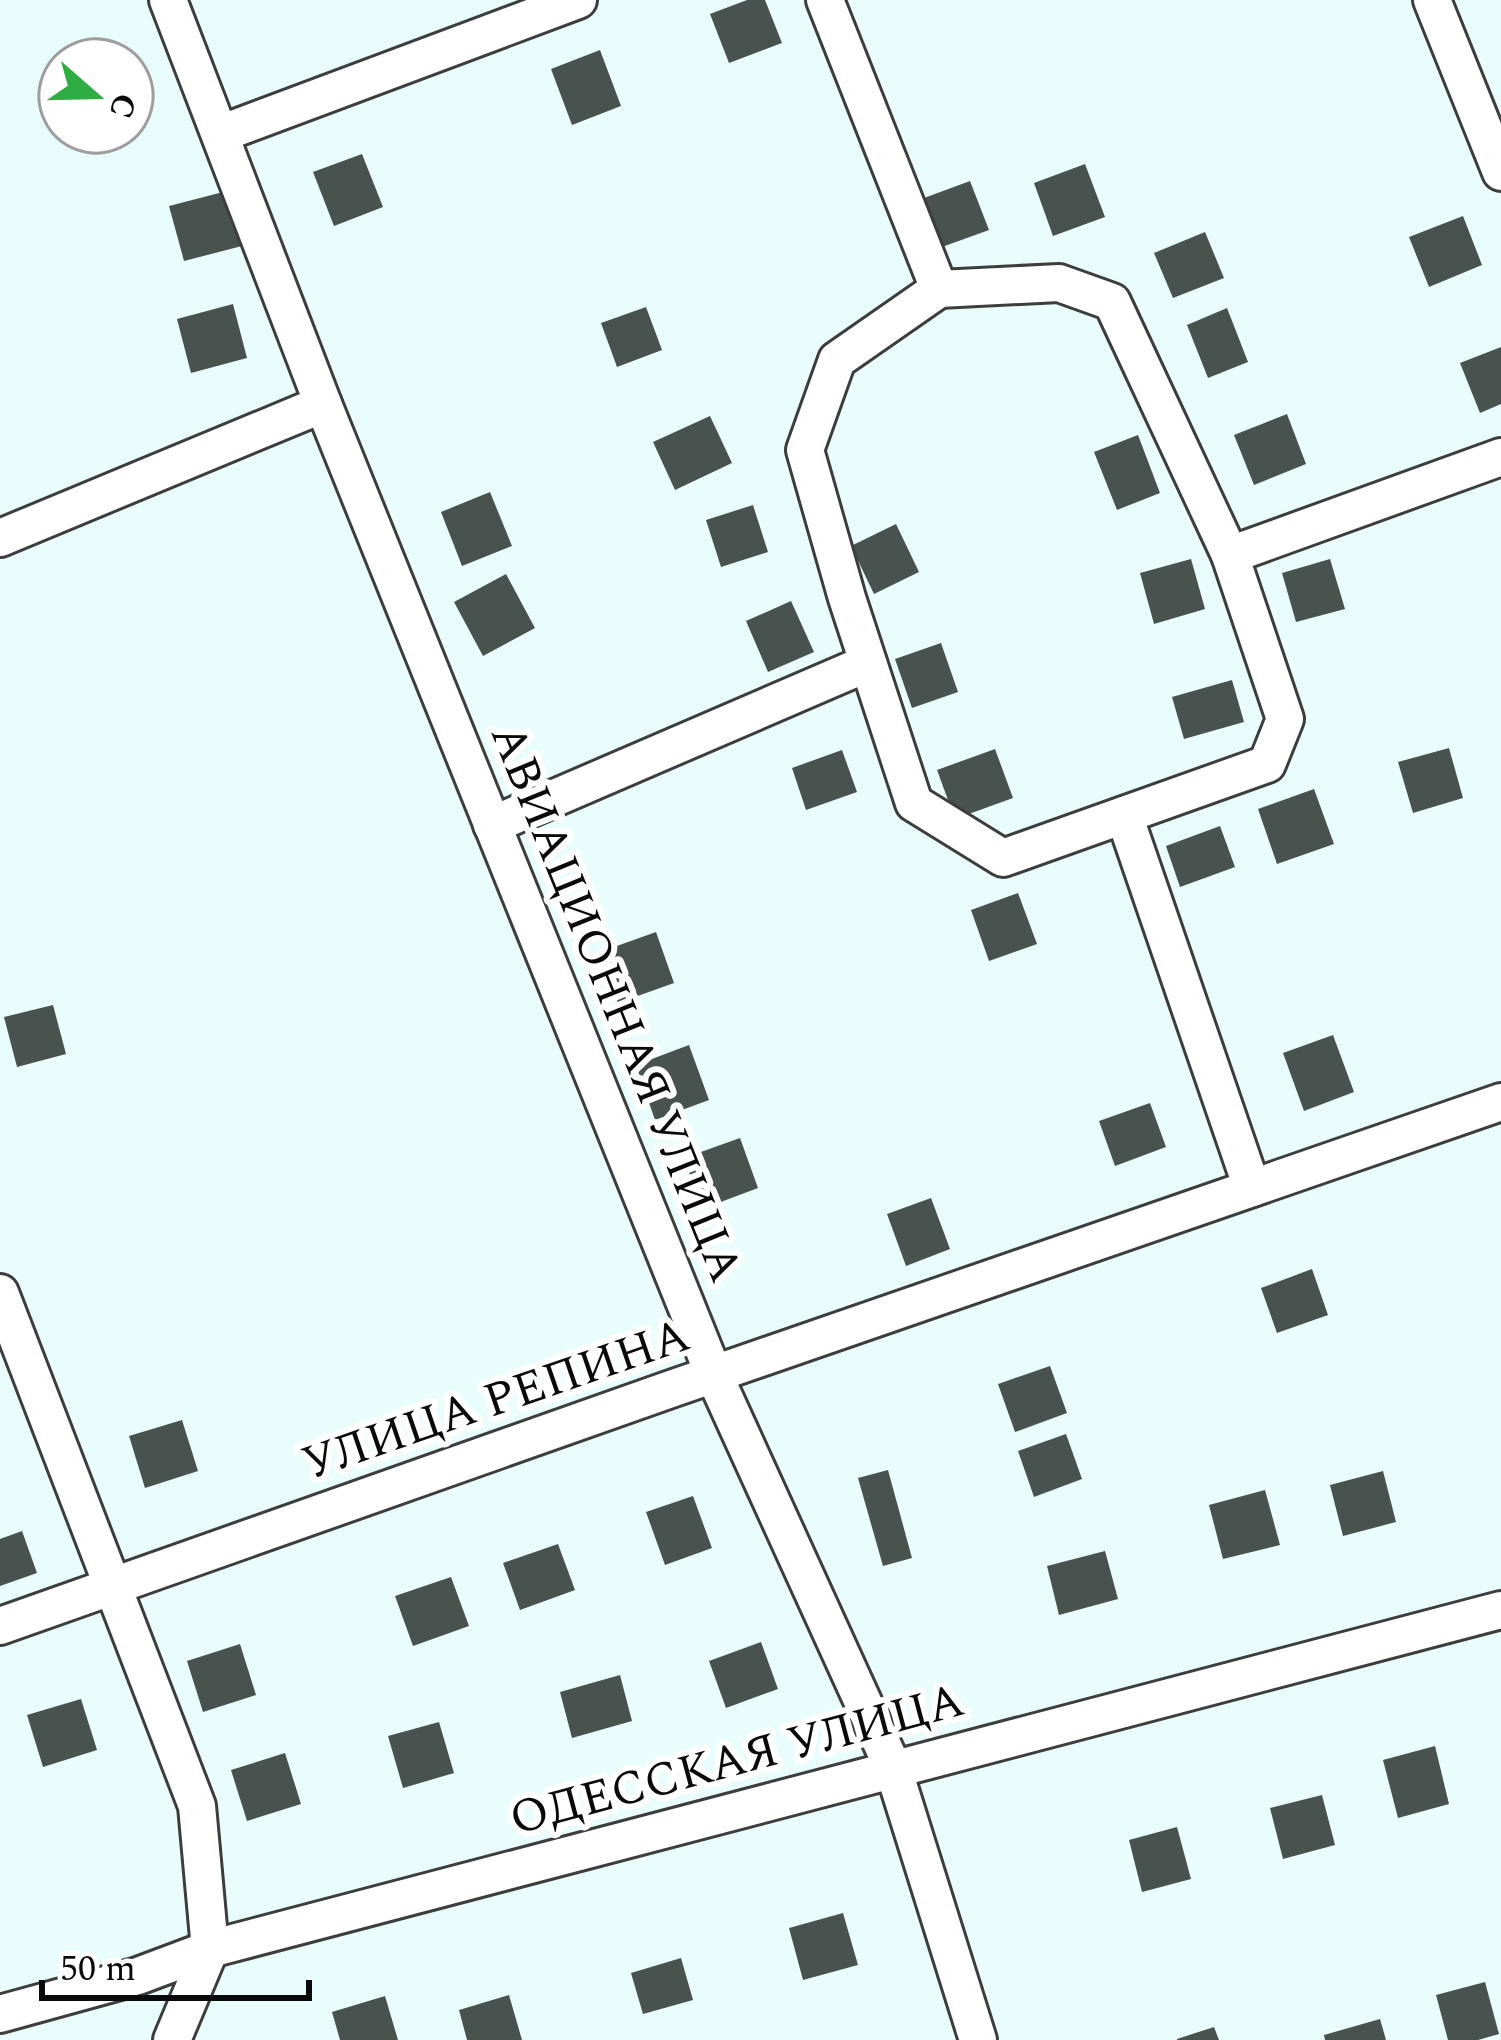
<svg xmlns="http://www.w3.org/2000/svg" width="1501" height="2040" font-family="Spectral,serif">
<style>
.building{fill:#48524e}
.lines{fill:none;stroke-linecap:round;stroke-linejoin:round}
.minor-casing{stroke:#3d3d3d;stroke-width:42}
.minor{stroke:#fff;stroke-width:36}
.labels{text-anchor:middle;dominant-baseline:central;stroke-width:12;stroke-linejoin:round;paint-order:stroke}
.street-label{font-size:48px;fill:#0a0a0a;stroke:#fff}
</style>
<rect width="100%" height="100%" fill="#eafdfd"/>
<g class="building">
<path d="M 747,0 L 765,0 L 782,43 L 729,63 L 710,14 Z"/>
<path d="M 600,50 L 621,106 L 572,125 L 551,69 Z"/>
<path d="M 362,154 L 383,207 L 334,226 L 313,172 Z"/>
<path d="M 1085,164 L 1105,217 L 1053,236 L 1034,183 Z"/>
<path d="M 970,181 L 989,230 L 942,247 L 924,198 Z"/>
<path d="M 227,191 L 242,246 L 184,261 L 169,206 Z"/>
<path d="M 1463,216 L 1482,265 L 1429,287 L 1409,237 Z"/>
<path d="M 1205,232 L 1224,278 L 1173,298 L 1154,253 Z"/>
<path d="M 233,304 L 247,358 L 191,373 L 177,319 Z"/>
<path d="M 646,307 L 662,350 L 617,367 L 601,323 Z"/>
<path d="M 1227,308 L 1248,362 L 1208,378 L 1187,325 Z"/>
<path d="M 1501,347 L 1501,404 L 1480,413 L 1460,363 Z"/>
<path d="M 1287,414 L 1306,464 L 1254,485 L 1234,435 Z"/>
<path d="M 710,416 L 732,463 L 675,490 L 653,442 Z"/>
<path d="M 1138,435 L 1160,493 L 1117,510 L 1094,452 Z"/>
<path d="M 490,492 L 512,546 L 462,566 L 441,512 Z"/>
<path d="M 753,505 L 768,552 L 721,567 L 706,520 Z"/>
<path d="M 896,524 L 919,572 L 874,594 L 851,546 Z"/>
<path d="M 1191,559 L 1205,609 L 1154,624 L 1140,573 Z"/>
<path d="M 1330,559 L 1345,609 L 1296,622 L 1282,573 Z"/>
<path d="M 506,574 L 535,628 L 483,656 L 454,602 Z"/>
<path d="M 791,601 L 814,652 L 768,672 L 746,621 Z"/>
<path d="M 941,643 L 958,692 L 912,708 L 895,659 Z"/>
<path d="M 1232,680 L 1244,722 L 1184,739 L 1172,697 Z"/>
<path d="M 1449,748 L 1463,798 L 1413,813 L 1398,762 Z"/>
<path d="M 995,749 L 1013,798 L 955,819 L 937,770 Z"/>
<path d="M 842,750 L 857,792 L 806,810 L 792,768 Z"/>
<path d="M 1314,789 L 1334,844 L 1277,864 L 1258,809 Z"/>
<path d="M 1220,826 L 1235,867 L 1180,887 L 1166,846 Z"/>
<path d="M 1018,893 L 1037,944 L 989,961 L 971,910 Z"/>
<path d="M 656,932 L 674,983 L 618,1003 L 600,952 Z"/>
<path d="M 53,1005 L 66,1054 L 17,1067 L 4,1017 Z"/>
<path d="M 1333,1035 L 1354,1092 L 1304,1111 L 1283,1053 Z"/>
<path d="M 689,1045 L 709,1100 L 655,1120 L 636,1065 Z"/>
<path d="M 1150,1103 L 1166,1147 L 1115,1166 L 1099,1121 Z"/>
<path d="M 740,1138 L 758,1188 L 702,1209 L 684,1158 Z"/>
<path d="M 931,1198 L 950,1249 L 906,1266 L 887,1214 Z"/>
<path d="M 1312,1269 L 1328,1315 L 1277,1333 L 1261,1288 Z"/>
<path d="M 1050,1366 L 1067,1413 L 1015,1432 L 998,1384 Z"/>
<path d="M 182,1420 L 198,1471 L 145,1488 L 129,1436 Z"/>
<path d="M 1066,1434 L 1082,1479 L 1034,1497 L 1018,1451 Z"/>
<path d="M 888,1470 L 912,1558 L 883,1566 L 858,1478 Z"/>
<path d="M 1383,1471 L 1396,1522 L 1343,1536 L 1330,1485 Z"/>
<path d="M 1265,1490 L 1280,1545 L 1223,1559 L 1209,1505 Z"/>
<path d="M 693,1496 L 712,1548 L 665,1565 L 646,1512 Z"/>
<path d="M 22,1531 L 37,1573 L 0,1586 L 0,1539 Z"/>
<path d="M 558,1544 L 575,1590 L 520,1610 L 503,1563 Z"/>
<path d="M 1105,1551 L 1118,1599 L 1059,1615 L 1047,1566 Z"/>
<path d="M 451,1577 L 469,1626 L 413,1646 L 395,1596 Z"/>
<path d="M 761,1642 L 778,1689 L 726,1708 L 709,1661 Z"/>
<path d="M 240,1644 L 256,1695 L 203,1712 L 187,1661 Z"/>
<path d="M 620,1675 L 632,1721 L 572,1738 L 560,1692 Z"/>
<path d="M 81,1699 L 97,1750 L 43,1767 L 27,1715 Z"/>
<path d="M 439,1722 L 454,1773 L 403,1788 L 388,1736 Z"/>
<path d="M 1435,1746 L 1449,1804 L 1398,1818 L 1383,1760 Z"/>
<path d="M 285,1753 L 301,1804 L 247,1821 L 231,1770 Z"/>
<path d="M 1322,1795 L 1335,1845 L 1283,1859 L 1270,1808 Z"/>
<path d="M 1177,1827 L 1191,1879 L 1142,1892 L 1129,1840 Z"/>
<path d="M 843,1913 L 858,1965 L 803,1980 L 789,1928 Z"/>
<path d="M 681,1958 L 693,2000 L 643,2014 L 631,1973 Z"/>
<path d="M 1485,1982 L 1499,2034 L 1478,2040 L 1448,2040 L 1436,1995 Z"/>
<path d="M 509,1995 L 522,2040 L 467,2040 L 459,2010 Z"/>
<path d="M 385,1996 L 398,2040 L 340,2040 L 332,2012 Z"/>
<path d="M 1380,2019 L 1386,2040 L 1325,2040 L 1324,2035 Z"/>
<path d="M 1214,2027 L 1219,2040 L 1177,2040 L 1177,2039 Z"/>
</g>
<g class="lines">
<defs>
<g id="minor">
<path d="M 168,0 L 323,404 L 714,1375 L 893,1768 L 978,2040"/>
<path d="M 825,0 L 939,289 L 837,360 L 805,450 L 847,598 L 914,803 L 1003,858 L 1267,764 L 1285,719 L 1230,555 L 1501,457"/>
<path d="M 1432,0 L 1501,172"/>
<path d="M 220,134 L 578,0"/>
<path d="M 939,289 L 1059,283 L 1112,302 L 1230,555"/>
<path d="M 0,538 L 323,404"/>
<path d="M 1124,815 L 1252,1188"/>
<path d="M 492,825 L 868,663"/>
<path d="M 0,1293 L 197,1806 L 210,1949 L 172,2040"/>
<path d="M 0,1626 L 668,1390 L 1501,1102"/>
<path d="M 0,2014 L 138,1976 L 210,1949 L 1501,1610"/>
</g>
</defs>
<use href="#minor" class="minor-casing"/>
<use href="#minor" class="minor"/>
</g>
<g class="labels">
<g class="street-label">
<text transform="translate(616 1003) rotate(68)">АВИАЦИОННАЯ УЛИЦА</text>
<text transform="translate(496 1400) rotate(-19)">УЛИЦА РЕПИНА</text>
<text transform="translate(737 1760) rotate(-15)">ОДЕССКАЯ УЛИЦА</text>
</g>
</g>
<g transform="translate(96 96) rotate(110)"><circle r="57" fill="#ffffff" stroke="#9d9d9d" stroke-width="3"/>
<path d="M0-9L21 45L0 30L-21 45Z" fill="#30ad42"/>
<text y="-18" font-size="33" font-weight="bold" text-anchor="middle" fill="#0a0a0a">С</text>
</g>
<path d="M42 1980v18h267v-18" fill="none" stroke="#0a0a0a" stroke-width="6"/>
<text x="60" y="1980" font-size="36" fill="#0a0a0a" stroke="#ffffff" stroke-width="9" paint-order="stroke">50 m</text>
</svg>
